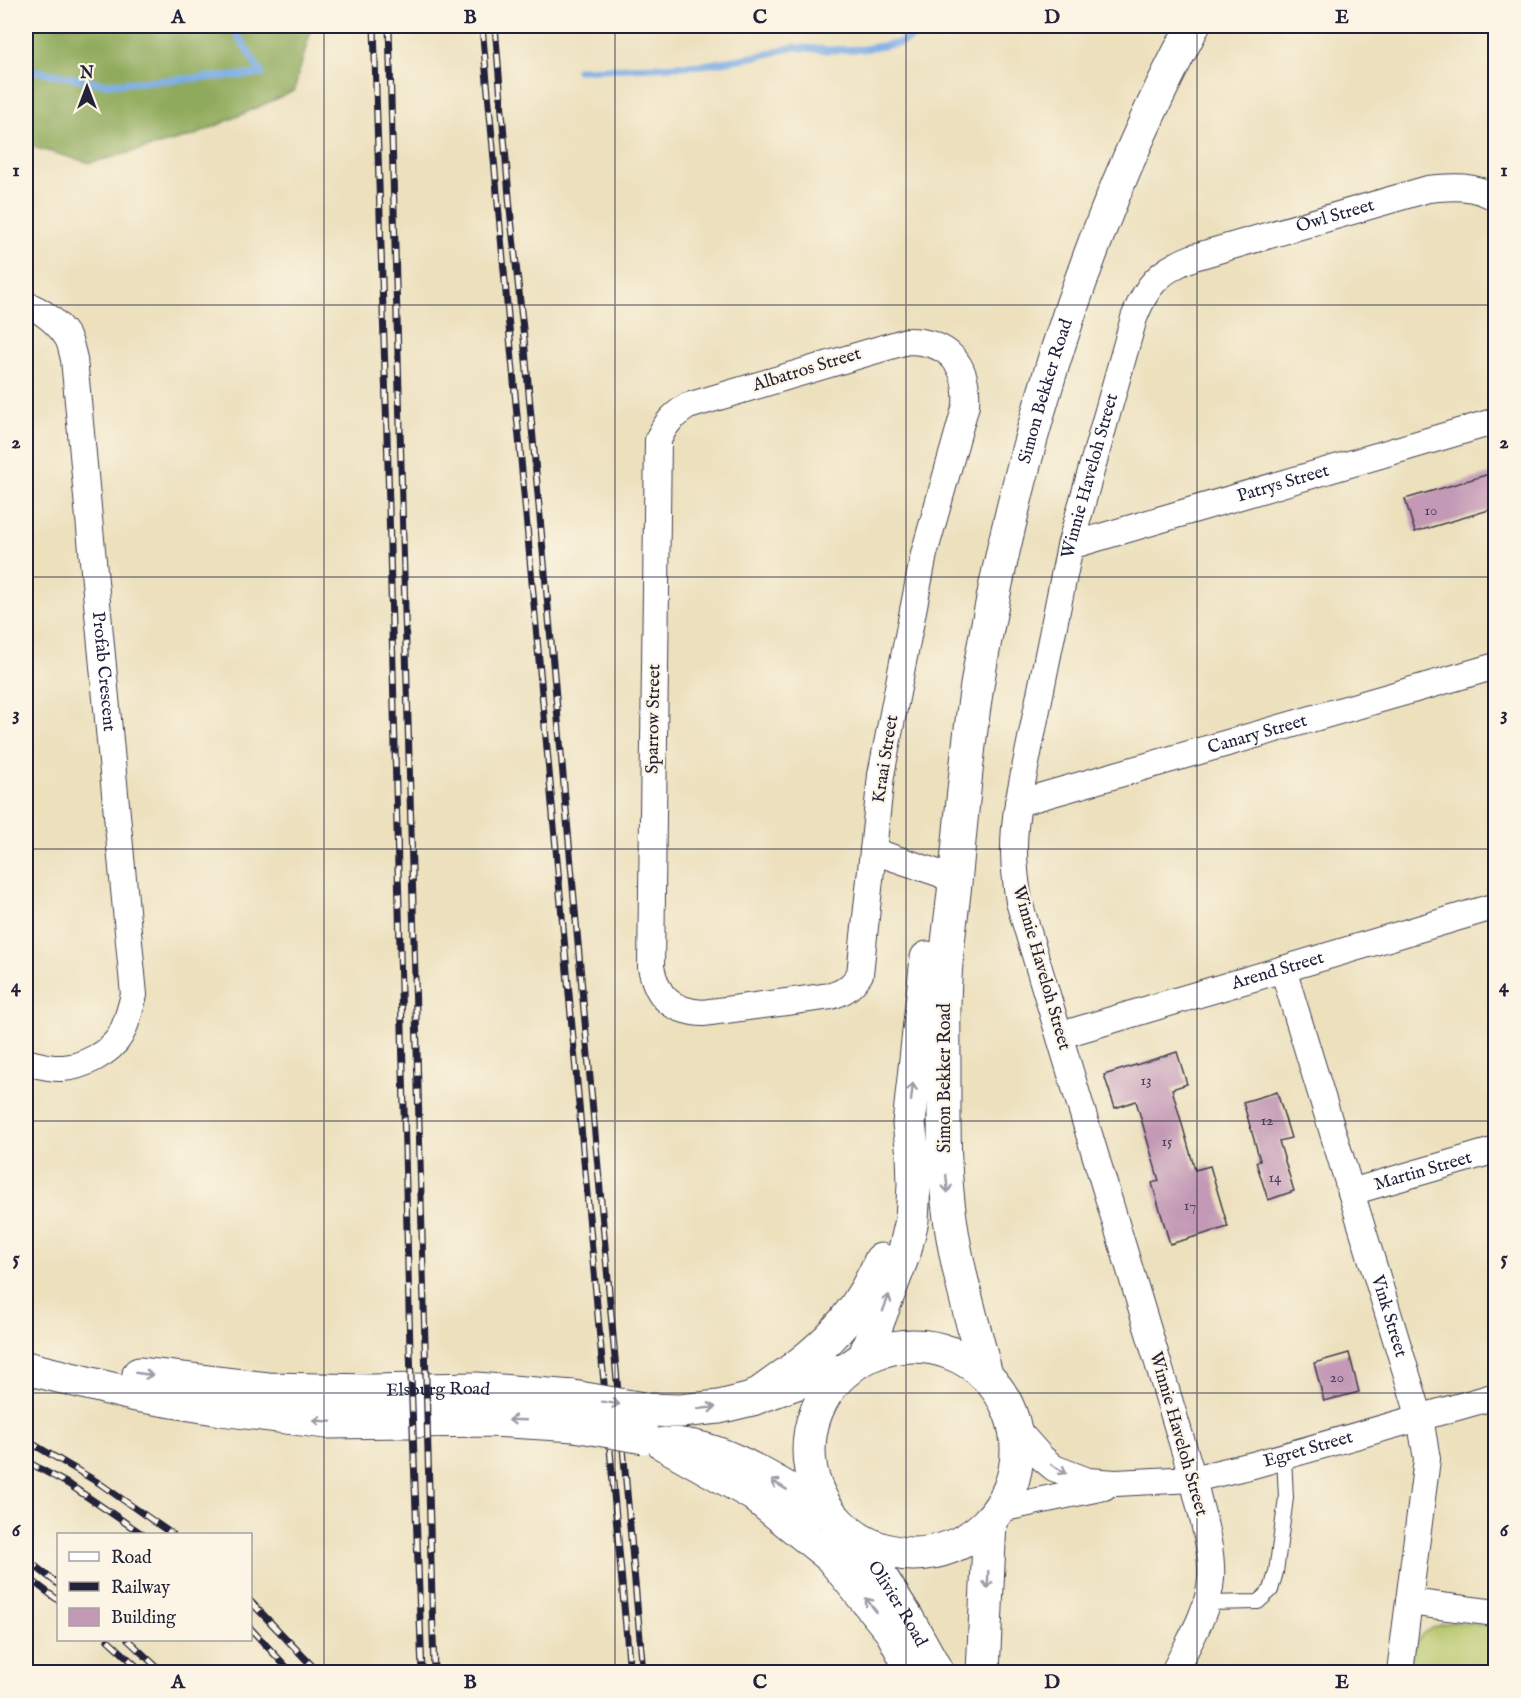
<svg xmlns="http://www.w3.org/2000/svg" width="1521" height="1698" font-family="'IM FELL English',serif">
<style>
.green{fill:#b4c568;stroke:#6b7452;stroke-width:1.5}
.forest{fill:#8faa5c;stroke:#58664c;stroke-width:1.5}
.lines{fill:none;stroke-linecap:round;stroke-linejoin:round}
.stream{stroke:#79abe5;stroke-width:7}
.building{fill:#c399b5}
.service-casing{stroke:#403e4e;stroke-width:16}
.minor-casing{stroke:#403e4e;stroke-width:28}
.secondary-casing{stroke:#403e4e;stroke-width:35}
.primary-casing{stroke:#403e4e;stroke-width:35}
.service{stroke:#fff;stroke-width:14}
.minor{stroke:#fff;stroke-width:26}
.secondary{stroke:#fff;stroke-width:33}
.primary{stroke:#fff;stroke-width:33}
.rail-casing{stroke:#22223b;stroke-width:7}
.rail{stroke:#fcf5e5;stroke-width:4.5;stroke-dasharray:14;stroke-linecap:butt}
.secondary-bridge-casing{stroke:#403e4e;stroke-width:35;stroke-linecap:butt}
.secondary-bridge{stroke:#fff;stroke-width:33}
.oneway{stroke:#9c9ca7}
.grid{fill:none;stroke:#22223b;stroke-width:1.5;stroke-opacity:0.55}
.labels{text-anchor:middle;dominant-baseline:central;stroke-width:4.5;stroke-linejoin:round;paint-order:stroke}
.number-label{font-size:15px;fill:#4a405a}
.street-label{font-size:18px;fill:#22223b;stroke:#fcf5e5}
.neatline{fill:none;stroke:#22223b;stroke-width:2}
.grid-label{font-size:20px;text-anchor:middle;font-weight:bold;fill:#22223b}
</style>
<rect width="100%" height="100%" fill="#fcf5e5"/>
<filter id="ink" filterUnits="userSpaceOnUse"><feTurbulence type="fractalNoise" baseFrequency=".0167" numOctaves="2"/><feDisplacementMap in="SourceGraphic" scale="12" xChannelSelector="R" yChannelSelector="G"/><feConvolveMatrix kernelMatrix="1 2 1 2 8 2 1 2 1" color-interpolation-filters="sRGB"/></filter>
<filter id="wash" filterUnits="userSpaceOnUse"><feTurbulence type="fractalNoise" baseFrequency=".008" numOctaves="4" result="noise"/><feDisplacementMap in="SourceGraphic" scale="24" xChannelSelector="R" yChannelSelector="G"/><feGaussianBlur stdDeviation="1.35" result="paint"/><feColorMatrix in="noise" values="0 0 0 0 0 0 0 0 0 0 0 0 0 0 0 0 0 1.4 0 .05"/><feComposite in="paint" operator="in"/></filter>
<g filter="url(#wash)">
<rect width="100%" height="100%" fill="#ece0bd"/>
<path class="green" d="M 1455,1622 L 1495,1627 L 1495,1672 L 1406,1672 C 1416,1639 1417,1628 1455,1622 Z"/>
<path class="forest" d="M 26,26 L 312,26 L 294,91 L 193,136 L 90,163 L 26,145 Z"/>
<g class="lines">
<g class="stream">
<path d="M 26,69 L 105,84 L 262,74 L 232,26"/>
<path d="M 578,70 L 703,65 L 764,55 L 793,47 L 828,50 L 864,49 L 900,43 L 936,26"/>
</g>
</g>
<g id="blocks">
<g class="building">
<path d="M 1496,472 L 1496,508 L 1415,532 L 1405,499 Z"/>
<path d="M 1177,1052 L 1187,1084 L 1172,1089 L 1195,1170 L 1210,1166 L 1228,1227 L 1170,1244 L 1152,1183 L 1159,1181 L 1136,1101 L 1115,1108 L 1104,1075 Z"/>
<path d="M 1277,1092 L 1291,1138 L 1279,1141 L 1294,1191 L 1268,1200 L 1256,1162 L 1260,1160 L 1243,1102 Z"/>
<path d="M 1349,1353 L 1359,1392 L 1324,1401 L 1314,1363 Z"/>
</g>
</g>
</g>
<g filter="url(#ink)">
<use href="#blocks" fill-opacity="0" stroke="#403e4e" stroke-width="1.5"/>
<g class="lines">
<defs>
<path id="service" d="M 1206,1603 L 1258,1602 L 1271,1590 L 1276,1572 L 1286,1498 L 1284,1456"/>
<g id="minor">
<path id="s1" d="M 26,305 C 41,309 58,323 67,337 C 71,343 72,352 74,359 L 134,995 C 130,1009 127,1024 120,1036 C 110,1053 82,1067 63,1068 C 50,1069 38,1065 26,1062"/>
<path d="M 907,341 C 948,341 969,364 966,405 L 924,554 L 881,775 L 860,974 C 852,986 845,992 831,996 L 703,1013 C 672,1011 657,998 651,967 L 658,440 C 665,424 673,415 688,406 Z"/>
<path id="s2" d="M 1070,546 L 1496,421"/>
<path id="s3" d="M 1018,803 L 1496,666"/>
<path d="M 873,851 L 941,874 L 955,884"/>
<path id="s4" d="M 1283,969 L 1420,1418 L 1427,1459 L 1400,1672"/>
<path id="s5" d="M 1061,1035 L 1496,906"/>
<path id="s6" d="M 1351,1192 L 1496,1150"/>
<path id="s7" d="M 1016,1429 L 1042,1458 L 1054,1468 L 1088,1481 L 1116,1483 L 1193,1479 L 1253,1465 L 1496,1396"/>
<path d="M 1000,1509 L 1104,1487"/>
<path d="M 1409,1602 L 1496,1613"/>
<path id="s8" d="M 1174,1672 C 1188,1643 1209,1612 1211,1578 C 1213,1548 1200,1509 1193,1479 L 1019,902 C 1013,864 1012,841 1018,803 L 1070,546 L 1134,318 C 1147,284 1160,270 1194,257 L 1428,189 C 1453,186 1474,185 1496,198"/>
</g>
<g id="secondary">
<path d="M 26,1368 L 136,1395 L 221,1409 L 326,1422 L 492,1420 L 575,1425"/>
<path id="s9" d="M 139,1374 L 268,1389 L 371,1391 L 476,1389 L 573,1397"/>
<path d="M 649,1410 L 680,1411 L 719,1407 L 752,1399 L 818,1375 L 847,1370"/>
<path d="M 671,1444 C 727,1446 783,1488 830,1514"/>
</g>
<g id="primary">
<circle cx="913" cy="1450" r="104"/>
<path d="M 864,1358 L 905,1250 L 912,1220 L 914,1185 L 913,1154 L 909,1124 L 927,958"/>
<path id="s10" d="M 986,1375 C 973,1323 957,1271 950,1218 C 943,1169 944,1120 944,1071 C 944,1041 943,1010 945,980 C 946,948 952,915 955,883 C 962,811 968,739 980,667 C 1019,446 1087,224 1193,26"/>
<path d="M 752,1399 C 812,1356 851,1330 881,1260"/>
<path d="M 664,1444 L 753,1494 L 831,1557 L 892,1632 L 913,1672"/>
<path id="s11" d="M 856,1538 L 907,1618 L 937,1672"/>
<path d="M 983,1672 L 990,1521"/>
</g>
</defs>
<use href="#service" class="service-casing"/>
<use href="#minor" class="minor-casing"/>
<use href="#secondary" class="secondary-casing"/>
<use href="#primary" class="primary-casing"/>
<use href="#service" class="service"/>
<use href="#minor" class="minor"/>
<use href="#secondary" class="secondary"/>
<use href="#primary" class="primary"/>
<defs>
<g id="rail">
<path d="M 374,26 L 388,467 L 410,1350 L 422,1672"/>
<path d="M 389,26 L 434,1672"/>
<path d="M 482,26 L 630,1672"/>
<path d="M 495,26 L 510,209 L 524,338 L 643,1672"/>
<path d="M 26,1440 L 99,1483 L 172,1534"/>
<path d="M 26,1461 L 70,1485 L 142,1534"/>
<path d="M 26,1559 L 58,1584"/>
<path d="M 26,1576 L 58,1600"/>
<path d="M 250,1601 L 318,1672"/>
<path d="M 250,1628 L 291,1672"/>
<path d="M 108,1640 L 143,1672"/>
<path d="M 128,1640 L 162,1672"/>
</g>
</defs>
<use href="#rail" class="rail-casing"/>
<use href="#rail" class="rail"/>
<defs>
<g id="secondary-bridge">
<path d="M 573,1397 L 649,1410"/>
<path d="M 575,1425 L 644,1437"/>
</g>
</defs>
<use href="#secondary-bridge" class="secondary-bridge-casing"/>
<use href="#secondary-bridge" class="secondary-bridge"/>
</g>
<defs><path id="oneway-shaft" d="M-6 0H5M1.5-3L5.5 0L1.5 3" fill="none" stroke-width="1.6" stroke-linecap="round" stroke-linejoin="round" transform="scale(1.5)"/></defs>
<g class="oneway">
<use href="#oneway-shaft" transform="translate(912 1092) rotate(-84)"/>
<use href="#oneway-shaft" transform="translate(947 1184) rotate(85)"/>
<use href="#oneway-shaft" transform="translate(886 1303) rotate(-69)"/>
<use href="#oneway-shaft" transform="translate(144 1374) rotate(8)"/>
<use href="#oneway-shaft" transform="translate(611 1403) rotate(9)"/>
<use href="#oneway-shaft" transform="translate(707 1408) rotate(-6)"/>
<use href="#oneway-shaft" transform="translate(517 1420) rotate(-178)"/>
<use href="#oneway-shaft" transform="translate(322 1421) rotate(-176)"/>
<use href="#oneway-shaft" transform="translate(1059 1469) rotate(30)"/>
<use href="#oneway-shaft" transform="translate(779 1485) rotate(-149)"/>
<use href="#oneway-shaft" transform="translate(988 1580) rotate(92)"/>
<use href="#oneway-shaft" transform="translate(871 1605) rotate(-128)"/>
</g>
</g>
<path class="grid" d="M 324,26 L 324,1672M 615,26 L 615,1672M 906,26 L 906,1672M 1197,26 L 1197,1672M 26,305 L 1496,305M 26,577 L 1496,577M 26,849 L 1496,849M 26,1121 L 1496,1121M 26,1393 L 1496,1393"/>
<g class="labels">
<g class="number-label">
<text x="1431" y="510">10</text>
<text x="1146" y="1080">13</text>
<text x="1267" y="1120">12</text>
<text x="1167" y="1141">15</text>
<text x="1275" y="1177">14</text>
<text x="1190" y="1205">17</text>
<text x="1337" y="1377">20</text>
</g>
<g class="street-label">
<text stroke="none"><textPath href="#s8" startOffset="1640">Owl Street</textPath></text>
<text transform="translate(807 370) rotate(-17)">Albatros Street</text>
<text stroke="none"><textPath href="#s10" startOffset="998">Simon Bekker Road</textPath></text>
<text stroke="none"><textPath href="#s8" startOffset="1240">Winnie Haveloh Street</textPath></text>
<text stroke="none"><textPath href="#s2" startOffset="222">Patrys Street</textPath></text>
<text stroke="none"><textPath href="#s1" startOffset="390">Profab Crescent</textPath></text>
<text transform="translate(654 719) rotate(-89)">Sparrow Street</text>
<text stroke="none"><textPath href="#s3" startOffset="249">Canary Street</textPath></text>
<text transform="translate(886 759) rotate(-81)">Kraai Street</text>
<text transform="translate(1041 968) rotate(74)">Winnie Haveloh Street</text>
<text stroke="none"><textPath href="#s5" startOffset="226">Arend Street</textPath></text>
<text transform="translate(945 1078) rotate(-90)">Simon Bekker Road</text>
<text stroke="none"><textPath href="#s6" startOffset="75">Martin Street</textPath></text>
<text stroke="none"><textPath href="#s4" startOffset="363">Vink Street</textPath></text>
<text stroke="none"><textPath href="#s9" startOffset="300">Elsburg Road</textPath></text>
<text transform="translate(1178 1434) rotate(74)">Winnie Haveloh Street</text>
<text stroke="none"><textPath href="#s7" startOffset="315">Egret Street</textPath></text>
<text stroke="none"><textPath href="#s11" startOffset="78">Olivier Road</textPath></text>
</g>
</g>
<rect width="1521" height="1698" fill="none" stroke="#fcf5e5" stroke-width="66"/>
<rect x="57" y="1533" width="195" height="108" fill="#fcf5e5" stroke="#a5a1a1" stroke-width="1.5"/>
<rect x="69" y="1552" width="30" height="9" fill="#ffffff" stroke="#a5a1a1" stroke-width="1.5"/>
<text x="111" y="1563" font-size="18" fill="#22223b">Road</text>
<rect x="69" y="1582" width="30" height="9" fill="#22223b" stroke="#a5a1a1" stroke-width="1.5"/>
<text x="111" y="1593" font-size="18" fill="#22223b">Railway</text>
<rect x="69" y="1608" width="30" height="18" fill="#c399b5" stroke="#a5a1a1" stroke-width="1.5"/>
<text x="111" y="1623" font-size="18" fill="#22223b">Building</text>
<g transform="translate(87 87)" stroke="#fcf5e5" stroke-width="4.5" paint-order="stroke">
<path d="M0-4.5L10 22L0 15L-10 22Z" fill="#22223b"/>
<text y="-9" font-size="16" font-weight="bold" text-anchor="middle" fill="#22223b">N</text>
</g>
<rect x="33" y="33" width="1455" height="1632" class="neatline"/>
<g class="grid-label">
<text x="178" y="23">A</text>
<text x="470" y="23">B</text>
<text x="760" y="23">C</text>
<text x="1052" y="23">D</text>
<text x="1342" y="23">E</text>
<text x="16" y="176">1</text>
<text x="1504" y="176">1</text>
<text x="16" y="448">2</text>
<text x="1504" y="448">2</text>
<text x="16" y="720">3</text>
<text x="1504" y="720">3</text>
<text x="16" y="992">4</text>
<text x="1504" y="992">4</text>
<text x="16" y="1264">5</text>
<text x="1504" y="1264">5</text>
<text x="16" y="1536">6</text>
<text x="1504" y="1536">6</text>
<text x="178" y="1688">A</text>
<text x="470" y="1688">B</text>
<text x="760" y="1688">C</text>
<text x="1052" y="1688">D</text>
<text x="1342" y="1688">E</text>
</g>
</svg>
